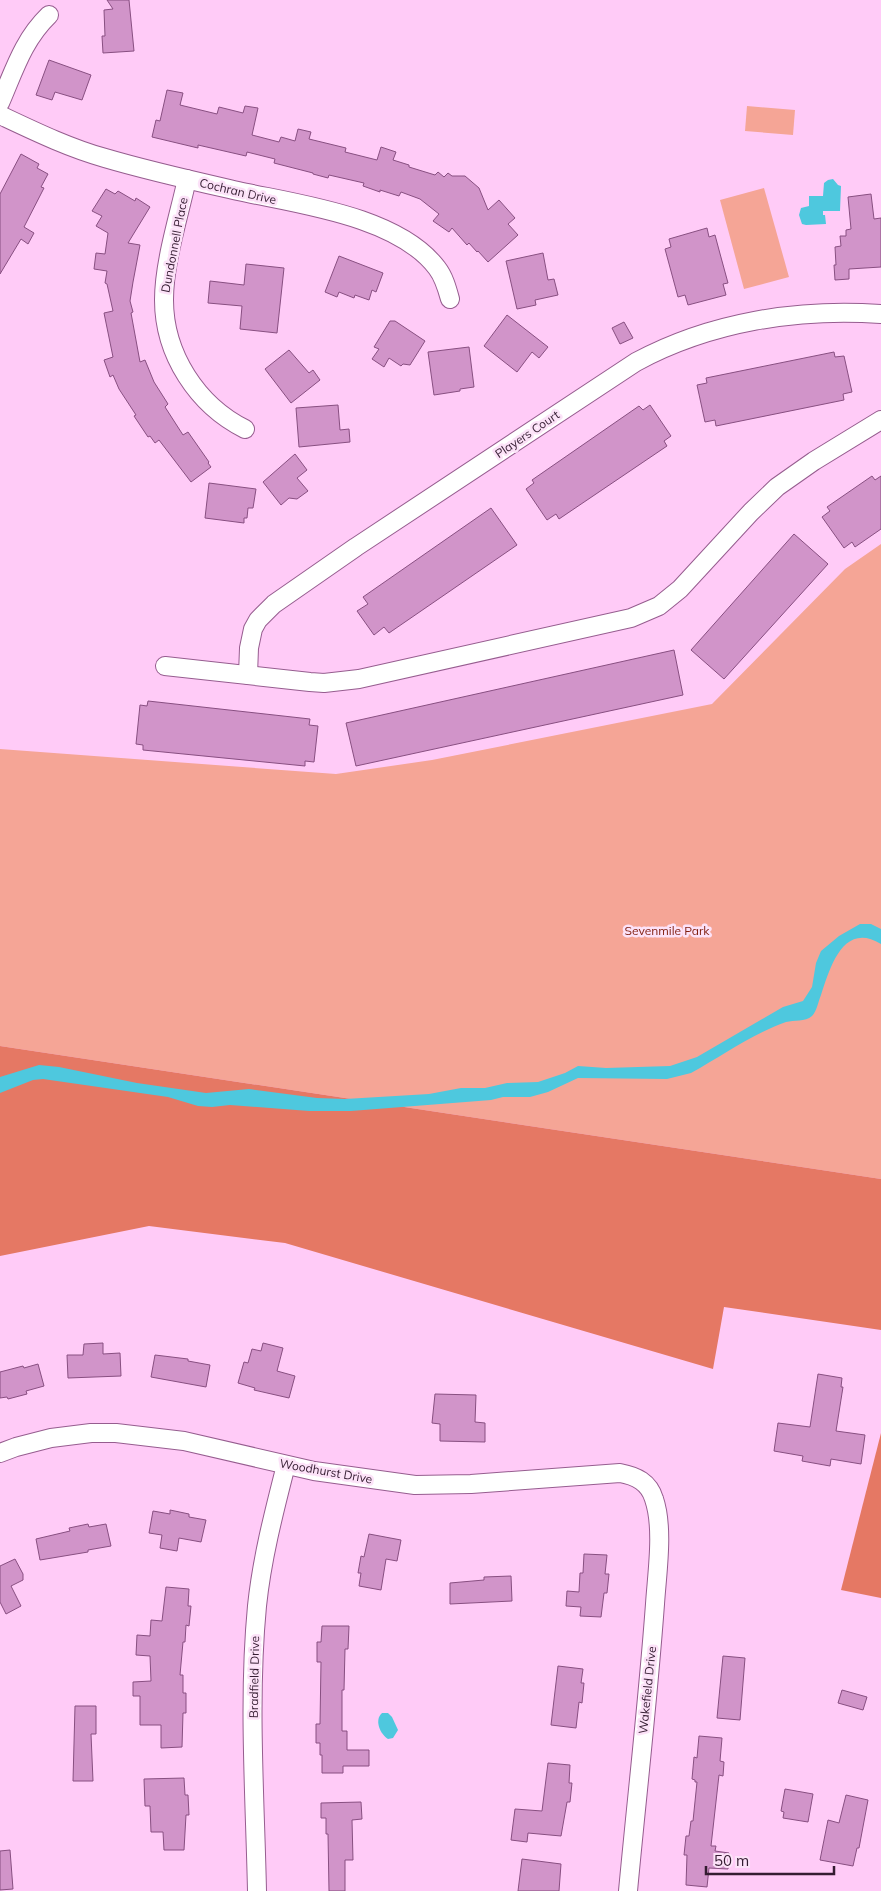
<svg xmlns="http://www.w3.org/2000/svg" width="881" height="1891" font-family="Mulish,sans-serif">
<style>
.green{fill:#f5a596}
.forest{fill:#e57864}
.water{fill:#4ec8de}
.building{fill:#d194c9;stroke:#884f81}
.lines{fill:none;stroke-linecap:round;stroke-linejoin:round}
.street-casing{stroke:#965d8f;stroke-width:20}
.street{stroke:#fff;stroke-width:18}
.labels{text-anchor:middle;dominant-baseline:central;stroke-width:5;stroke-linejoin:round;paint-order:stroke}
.street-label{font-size:12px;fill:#341c31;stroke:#fce2f8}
.park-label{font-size:12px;fill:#7f1d0e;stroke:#fce2f8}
</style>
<rect width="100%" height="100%" fill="#ffcbf7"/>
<g class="green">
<path d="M 747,106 L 795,110 L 793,135 L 745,131 Z"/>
<path d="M 764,188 L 789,277 L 744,289 L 720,200 Z"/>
<path d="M 881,544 L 881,1179 L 0,1046 L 0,749 L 336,774 L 432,760 L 712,704 L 845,569 Z"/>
</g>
<g class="forest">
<path d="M 0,1046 L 881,1179 L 881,1330 L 724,1307 L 713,1369 L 285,1243 L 149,1226 L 0,1256 Z"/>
<path d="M 881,1433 L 881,1598 L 841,1590 Z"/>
</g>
<g class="water">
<path d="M 833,179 L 838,185 L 841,186 L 840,211 L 823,211 L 823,215 L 825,215 L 826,224 L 806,225 L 802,224 L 799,215 L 801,208 L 809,206 L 809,196 L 823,196 L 824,183 L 828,180 Z"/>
<path d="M 860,924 L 871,924 L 881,929 L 881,944 C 843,921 830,968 821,995 C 818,1002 817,1011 812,1016 C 805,1022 794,1020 786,1022 C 752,1034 722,1056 691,1073 L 667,1079 L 578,1078 L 548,1092 L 530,1097 L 503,1097 L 491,1100 L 351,1111 L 309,1111 L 230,1105 L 212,1107 L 198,1106 L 168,1097 L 43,1079 L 33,1080 L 0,1093 L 0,1077 L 39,1065 L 59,1067 L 137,1083 L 206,1093 L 249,1089 L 317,1098 L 345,1099 L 429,1094 L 461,1088 L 485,1088 L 507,1083 L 538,1082 L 565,1073 L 578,1066 L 606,1068 L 670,1066 L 697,1057 L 783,1007 L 803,1001 L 812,987 L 816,963 L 821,951 L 839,936 Z"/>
<path d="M 382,1713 L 388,1713 L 392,1717 L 398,1730 L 393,1738 L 388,1739 C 380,1734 374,1720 382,1713 Z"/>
</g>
<g class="building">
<path d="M 107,0 L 129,0 L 134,51 L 103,53 L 102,36 L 105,36 L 104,10 L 113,9 Z"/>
<path d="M 49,60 L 91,75 L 82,100 L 55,92 L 52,100 L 36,95 Z"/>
<path d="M 167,90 L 183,93 L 180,105 L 217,114 L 219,107 L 243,113 L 245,106 L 258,108 L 252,135 L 279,142 L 281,137 L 295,141 L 298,129 L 311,132 L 309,139 L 346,148 L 345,152 L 377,160 L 381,147 L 396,152 L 393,160 L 409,165 L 409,167 L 435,175 L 438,172 L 444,177 L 448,173 L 452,176 L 465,176 L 479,188 L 488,210 L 499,200 L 515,218 L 508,224 L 518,235 L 488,262 L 478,251 L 477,252 L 469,243 L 467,245 L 452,228 L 449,232 L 433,221 L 439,214 L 420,199 L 401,192 L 399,196 L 380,190 L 380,192 L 363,186 L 364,183 L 329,175 L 328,178 L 313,174 L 313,173 L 274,163 L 275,159 L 247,152 L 246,156 L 198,145 L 198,148 L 152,137 L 156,120 L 160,121 Z"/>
<path d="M 21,154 L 39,164 L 37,168 L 48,174 L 41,187 L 44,188 L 24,227 L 34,233 L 28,244 L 21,239 L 0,274 L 0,194 Z"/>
<path d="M 106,189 L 115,194 L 118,191 L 135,201 L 136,198 L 150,207 L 128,243 L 140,245 L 133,282 L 130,301 L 133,312 L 131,313 L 140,362 L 145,360 L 154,382 L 168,404 L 165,407 L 183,435 L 188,432 L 209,462 L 208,463 L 211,467 L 191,482 L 159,440 L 155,443 L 150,436 L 148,437 L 134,416 L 136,415 L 119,389 L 113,375 L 110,377 L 104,360 L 113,357 L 104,313 L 113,311 L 107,284 L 105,283 L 107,271 L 94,269 L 96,253 L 105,254 L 108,233 L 96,226 L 102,216 L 92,211 Z"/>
<path d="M 871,194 L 874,219 L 881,218 L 881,267 L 849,269 L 849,279 L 835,280 L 834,265 L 836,265 L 835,247 L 841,246 L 840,236 L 846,236 L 846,230 L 851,229 L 848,197 Z"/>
<path d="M 707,228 L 709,237 L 715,235 L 719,250 L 728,283 L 723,284 L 726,295 L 688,305 L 685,295 L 678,297 L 665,249 L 671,247 L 669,239 Z"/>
<path d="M 543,253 L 548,280 L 554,279 L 558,295 L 535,300 L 536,305 L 517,309 L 506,261 Z"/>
<path d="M 339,256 L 383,273 L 376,292 L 372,290 L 369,300 L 355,295 L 354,298 L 339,292 L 337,297 L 325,292 Z"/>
<path d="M 246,264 L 284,268 L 277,333 L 240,329 L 242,306 L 208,303 L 210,281 L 244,285 Z"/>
<path d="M 507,315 L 548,347 L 539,358 L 532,352 L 517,372 L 484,346 Z"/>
<path d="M 390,321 L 395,321 L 425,341 L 410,365 L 403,364 L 401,366 L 389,358 L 384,367 L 372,359 L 379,349 L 374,347 Z"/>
<path d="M 624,322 L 633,338 L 620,344 L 612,328 Z"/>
<path d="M 469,347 L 474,387 L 460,389 L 460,391 L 434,395 L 428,352 Z"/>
<path d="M 289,350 L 309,373 L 313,370 L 320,380 L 291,403 L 265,369 Z"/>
<path d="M 834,352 L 835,357 L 844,356 L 852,392 L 843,394 L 844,400 L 716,426 L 715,420 L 705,422 L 697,385 L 707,383 L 706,378 Z"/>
<path d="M 338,405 L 340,430 L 349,429 L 350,442 L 299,447 L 296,408 Z"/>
<path d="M 650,405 L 671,436 L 664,441 L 667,446 L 559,519 L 556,514 L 547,520 L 526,489 L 534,483 L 532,480 L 639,406 L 643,410 Z"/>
<path d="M 295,454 L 307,470 L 297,478 L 308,491 L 297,499 L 289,498 L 281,505 L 263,482 Z"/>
<path d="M 872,476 L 875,480 L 881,476 L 881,529 L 855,547 L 852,542 L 844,548 L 822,517 L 830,511 L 827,507 Z"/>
<path d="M 209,483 L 256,489 L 253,508 L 248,508 L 247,518 L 244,518 L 244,523 L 205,518 Z"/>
<path d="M 491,508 L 517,545 L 389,633 L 384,627 L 374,635 L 357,611 L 368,604 L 363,597 Z"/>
<path d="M 794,534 L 828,564 L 724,679 L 691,650 Z"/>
<path d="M 674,650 L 683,695 L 356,766 L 346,723 Z"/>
<path d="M 148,701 L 310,719 L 309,725 L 318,726 L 314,762 L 305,761 L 305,766 L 143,750 L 143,745 L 136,744 L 140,705 L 147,706 Z"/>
<path d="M 103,1343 L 103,1354 L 120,1353 L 121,1376 L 68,1378 L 67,1355 L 83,1355 L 84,1344 Z"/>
<path d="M 263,1343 L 283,1348 L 277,1371 L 295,1376 L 289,1398 L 254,1390 L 255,1388 L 238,1383 L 244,1362 L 248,1363 L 252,1349 L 261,1351 Z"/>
<path d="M 155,1355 L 188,1359 L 188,1361 L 210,1365 L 206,1387 L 151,1377 Z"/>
<path d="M 38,1364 L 44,1386 L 26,1391 L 27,1394 L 8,1399 L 7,1397 L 0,1398 L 0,1372 L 23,1366 L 24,1368 Z"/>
<path d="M 818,1374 L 842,1378 L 841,1387 L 843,1387 L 836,1431 L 865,1435 L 861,1464 L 831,1459 L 830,1466 L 802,1461 L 803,1456 L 774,1451 L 778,1423 L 810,1427 Z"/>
<path d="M 435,1394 L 476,1395 L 475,1422 L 485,1423 L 485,1442 L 440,1441 L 440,1424 L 432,1423 Z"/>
<path d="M 170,1510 L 189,1514 L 189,1517 L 206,1520 L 201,1542 L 179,1538 L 177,1551 L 160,1548 L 162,1535 L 149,1533 L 153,1511 L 170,1514 Z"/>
<path d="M 88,1524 L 89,1527 L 106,1524 L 111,1546 L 88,1550 L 88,1552 L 40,1560 L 36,1539 L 70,1531 L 69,1528 Z"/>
<path d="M 369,1534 L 401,1540 L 397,1561 L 386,1559 L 381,1590 L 359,1586 L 361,1573 L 358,1573 L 361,1556 L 364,1557 Z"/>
<path d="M 584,1554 L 607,1555 L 605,1574 L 609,1574 L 607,1593 L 604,1593 L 601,1617 L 580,1616 L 581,1607 L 566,1606 L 567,1591 L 579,1592 L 580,1573 L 583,1573 Z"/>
<path d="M 15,1559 L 23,1574 L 23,1580 L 11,1586 L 21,1606 L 6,1614 L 0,1602 L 0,1566 Z"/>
<path d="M 511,1576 L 512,1601 L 450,1604 L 450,1583 L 484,1580 L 484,1577 Z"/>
<path d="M 166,1587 L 189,1589 L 188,1606 L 191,1606 L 189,1626 L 186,1625 L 185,1642 L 183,1642 L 180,1675 L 183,1675 L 183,1693 L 186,1693 L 186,1713 L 183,1713 L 182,1747 L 161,1748 L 161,1725 L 140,1725 L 140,1696 L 133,1696 L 133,1682 L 151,1681 L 150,1656 L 136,1655 L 137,1635 L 150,1636 L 151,1620 L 162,1621 Z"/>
<path d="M 322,1626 L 349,1626 L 348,1649 L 345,1649 L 344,1690 L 342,1690 L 342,1731 L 347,1731 L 347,1750 L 369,1750 L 369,1766 L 343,1766 L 343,1773 L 322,1773 L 322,1755 L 320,1755 L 320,1743 L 316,1743 L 316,1724 L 320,1724 L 321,1662 L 317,1662 L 317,1642 L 321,1642 Z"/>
<path d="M 723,1656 L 745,1658 L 740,1720 L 717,1718 Z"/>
<path d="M 558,1666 L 583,1669 L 581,1683 L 584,1683 L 582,1703 L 579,1702 L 576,1728 L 551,1725 Z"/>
<path d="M 842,1690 L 867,1697 L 863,1710 L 838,1703 Z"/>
<path d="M 75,1706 L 96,1706 L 96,1734 L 91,1734 L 93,1781 L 73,1781 Z"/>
<path d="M 699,1736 L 722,1738 L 720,1761 L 724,1762 L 723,1776 L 719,1775 L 711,1846 L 716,1846 L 715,1851 L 729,1853 L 728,1869 L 709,1868 L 707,1887 L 686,1885 L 687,1855 L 684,1855 L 686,1836 L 689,1836 L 691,1821 L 693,1821 L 697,1782 L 695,1782 L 695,1780 L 692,1779 L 694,1757 L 697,1758 Z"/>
<path d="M 548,1763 L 570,1765 L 569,1783 L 572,1783 L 570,1802 L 567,1802 L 561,1836 L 528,1833 L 527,1842 L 511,1840 L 515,1809 L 542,1811 Z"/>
<path d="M 184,1778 L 185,1795 L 188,1795 L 189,1815 L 186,1815 L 184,1850 L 164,1850 L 163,1832 L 151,1832 L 150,1806 L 145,1806 L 144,1779 Z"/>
<path d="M 785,1789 L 813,1794 L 808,1822 L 783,1818 L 784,1812 L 781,1811 Z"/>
<path d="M 846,1795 L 868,1800 L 859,1848 L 857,1848 L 853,1866 L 820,1860 L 828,1820 L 839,1823 Z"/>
<path d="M 361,1802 L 362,1819 L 352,1820 L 353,1860 L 345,1860 L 345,1891 L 329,1891 L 328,1834 L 326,1834 L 326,1818 L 321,1818 L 321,1803 Z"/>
<path d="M 10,1850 L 13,1889 L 0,1890 L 0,1851 Z"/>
<path d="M 522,1859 L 561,1864 L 559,1891 L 518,1891 Z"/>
</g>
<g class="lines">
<defs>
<g id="street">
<path d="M 0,103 C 14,71 23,40 49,15"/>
<path d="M 0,115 C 34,131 69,148 105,158 C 149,171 194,181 238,191 C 297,204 398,216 437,268 C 444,277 447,288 450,299"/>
<path d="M 187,179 C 179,216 164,262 164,300 C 164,354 197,405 245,429"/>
<path d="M 165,666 L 310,682 L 324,683 L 359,679 L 631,618 L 659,606 L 680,589 L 751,512 L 777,487 L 814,461 L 881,420"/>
<path d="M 248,675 L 249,648 L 253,629 L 258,620 L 274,604 L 356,547 L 636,362 C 710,322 798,308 881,314"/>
<path d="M 0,1453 L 16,1447 L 51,1438 L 91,1433 L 116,1433 L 184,1441 L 314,1471 L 415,1485 L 471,1484 L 620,1473 C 636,1476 649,1482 654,1499 C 664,1528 657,1573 655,1604 C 648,1700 637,1795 628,1891"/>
<path d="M 257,1891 C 255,1797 248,1700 257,1606 C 262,1558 274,1512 286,1465"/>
</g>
</defs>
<use href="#street" class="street-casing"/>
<use href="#street" class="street"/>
</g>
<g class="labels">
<g class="street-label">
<text transform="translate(238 191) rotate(13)">Cochran Drive</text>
<text transform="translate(174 245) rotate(-79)">Dundonnell Place</text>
<text transform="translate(527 434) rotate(-34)">Players Court</text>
<text transform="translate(326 1471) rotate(10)">Woodhurst Drive</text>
<text transform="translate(254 1677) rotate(-89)">Bradfield Drive</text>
<text transform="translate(647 1690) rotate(-84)">Wakefield Drive</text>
</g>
<g class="park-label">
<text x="667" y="930">Sevenmile Park</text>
</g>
</g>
<path d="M706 1866v8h128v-8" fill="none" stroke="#341c31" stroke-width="2.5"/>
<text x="714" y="1866" font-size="15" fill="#341c31" stroke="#fce2f8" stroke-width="4" paint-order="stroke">50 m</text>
</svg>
